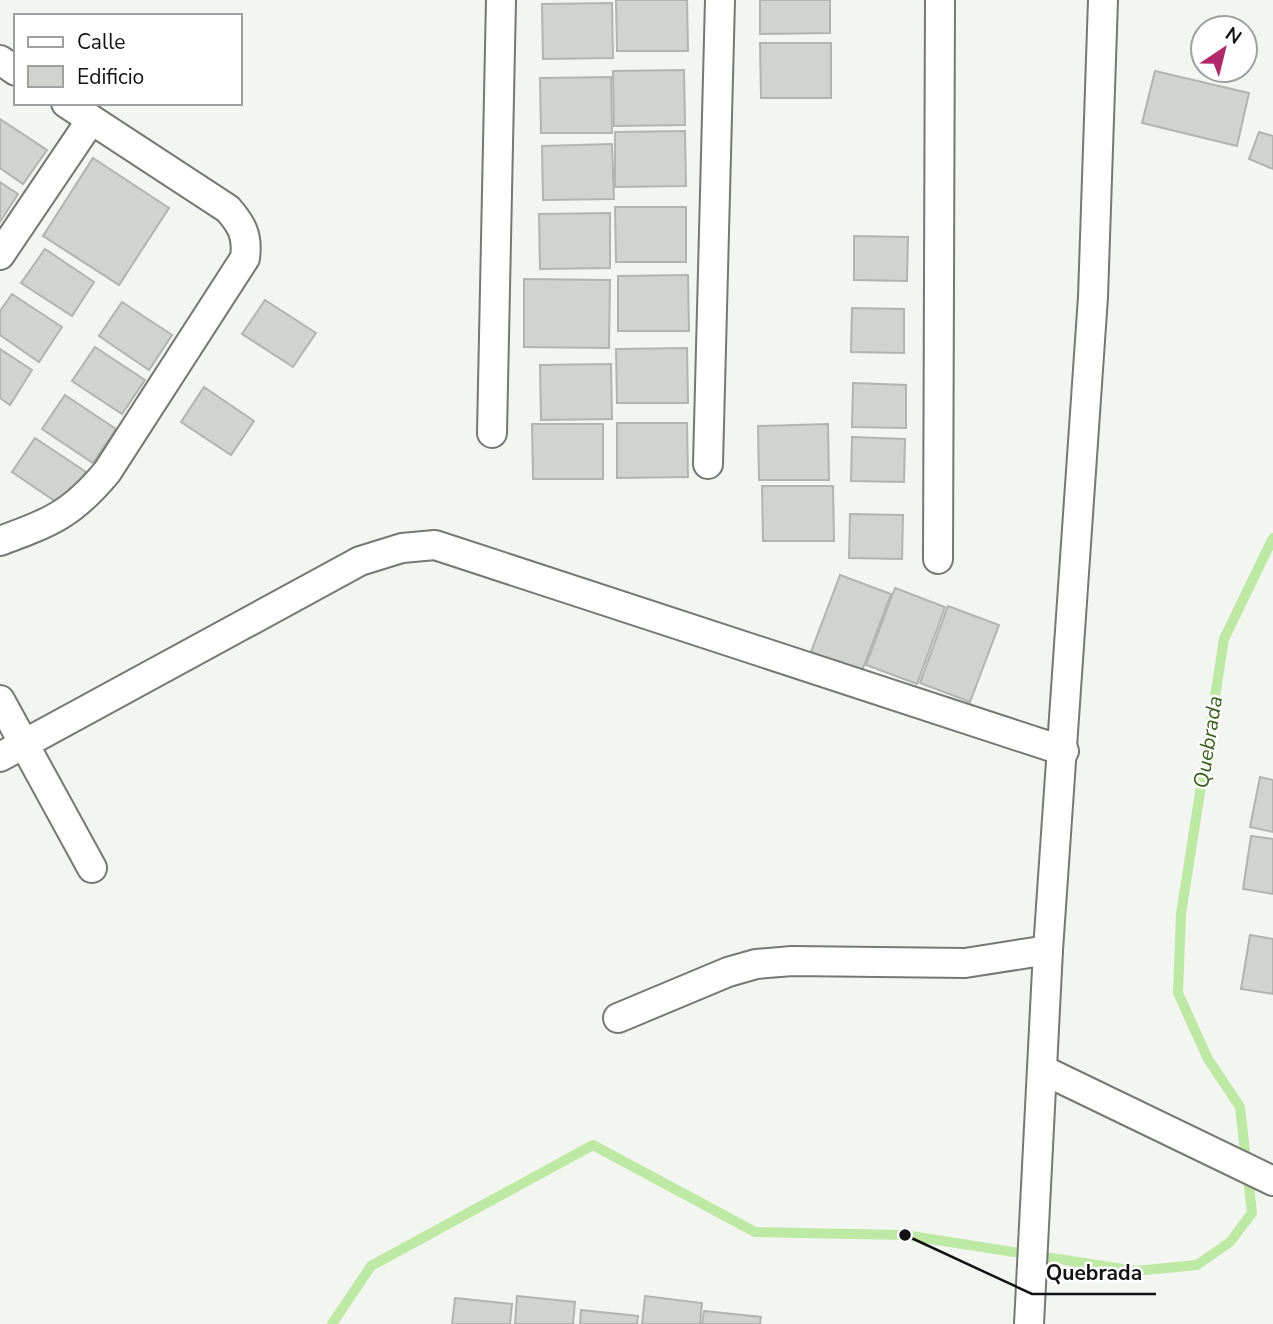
<svg xmlns="http://www.w3.org/2000/svg" width="1273" height="1324" font-family="'Nunito Sans',sans-serif">
<style>
.lines{fill:none;stroke-linecap:round;stroke-linejoin:round}
.stream{stroke:#bee9a5;stroke-width:10}
.building{fill:#d0d3ce;stroke:#b1b4af;stroke-width:2}
.minor-casing{stroke:#757873;stroke-width:32}
.minor{stroke:#fff;stroke-width:28}
.labels{text-anchor:middle;dominant-baseline:central;stroke-width:5;stroke-linejoin:round;paint-order:stroke}
.water-label{font-size:21px;font-style:italic;fill:#385e1b;stroke:#fff}
.leader{fill:none;stroke:#111211;stroke-width:2.5}
.callout-dot{fill:#111211;stroke:#fff;stroke-width:2.5}
.callout-label{font-size:21px;text-anchor:middle;font-weight:bold;fill:#111211;stroke:#fff;stroke-width:5;stroke-linejoin:round;paint-order:stroke}
</style>
<rect width="100%" height="100%" fill="#f2f5f0"/>
<g class="lines">
<path class="stream" d="M 332,1324 L 371,1266 L 593,1145 L 755,1232 L 905,1235 L 1135,1271 L 1197,1265 L 1230,1242 L 1252,1213 L 1240,1107 L 1208,1059 L 1178,993 L 1181,914 L 1224,639 L 1273,538"/>
</g>
<g class="building">
<path d="M 616,0 L 687,0 L 688,51 L 617,51 Z"/>
<path d="M 760,0 L 830,0 L 830,33 L 760,34 Z"/>
<path d="M 612,3 L 613,58 L 543,59 L 542,4 Z"/>
<path d="M 760,43 L 831,43 L 831,98 L 761,98 Z"/>
<path d="M 684,70 L 685,125 L 614,126 L 613,71 Z"/>
<path d="M 1155,71 L 1249,93 L 1237,146 L 1142,123 Z"/>
<path d="M 611,77 L 612,133 L 541,133 L 540,78 Z"/>
<path d="M 0,119 L 47,150 L 23,184 L 0,168 Z"/>
<path d="M 685,131 L 686,186 L 615,187 L 615,132 Z"/>
<path d="M 1259,132 L 1273,136 L 1273,169 L 1249,159 Z"/>
<path d="M 612,144 L 614,199 L 543,200 L 542,146 Z"/>
<path d="M 93,158 L 169,208 L 119,285 L 43,236 Z"/>
<path d="M 0,182 L 18,194 L 0,222 Z"/>
<path d="M 615,207 L 686,207 L 686,262 L 616,262 Z"/>
<path d="M 610,213 L 610,268 L 540,269 L 539,214 Z"/>
<path d="M 854,236 L 908,237 L 907,281 L 854,280 Z"/>
<path d="M 45,249 L 94,282 L 72,316 L 21,283 Z"/>
<path d="M 688,275 L 689,331 L 618,331 L 618,276 Z"/>
<path d="M 524,279 L 610,280 L 609,348 L 524,347 Z"/>
<path d="M 12,294 L 62,327 L 39,362 L 0,335 L 0,311 Z"/>
<path d="M 265,300 L 316,333 L 293,367 L 242,334 Z"/>
<path d="M 122,302 L 172,335 L 149,370 L 99,336 Z"/>
<path d="M 852,308 L 904,309 L 904,353 L 851,352 Z"/>
<path d="M 95,347 L 145,380 L 122,414 L 72,381 Z"/>
<path d="M 687,348 L 688,403 L 617,403 L 616,349 Z"/>
<path d="M 0,349 L 32,370 L 10,405 L 0,398 Z"/>
<path d="M 611,364 L 612,419 L 541,420 L 540,365 Z"/>
<path d="M 853,383 L 906,385 L 906,428 L 852,427 Z"/>
<path d="M 204,387 L 254,421 L 231,455 L 181,422 Z"/>
<path d="M 65,395 L 116,429 L 93,463 L 42,429 Z"/>
<path d="M 617,423 L 687,423 L 688,477 L 617,478 Z"/>
<path d="M 532,424 L 603,424 L 603,479 L 533,479 Z"/>
<path d="M 828,424 L 829,480 L 759,480 L 758,426 Z"/>
<path d="M 852,437 L 905,439 L 904,482 L 851,481 Z"/>
<path d="M 35,438 L 86,472 L 62,506 L 12,472 Z"/>
<path d="M 762,486 L 833,486 L 834,541 L 763,541 Z"/>
<path d="M 850,514 L 903,515 L 902,559 L 849,558 Z"/>
<path d="M 840,575 L 891,594 L 862,671 L 811,652 Z"/>
<path d="M 895,588 L 945,607 L 917,684 L 866,665 Z"/>
<path d="M 948,606 L 999,625 L 970,702 L 920,683 Z"/>
<path d="M 1260,777 L 1273,780 L 1273,832 L 1250,827 Z"/>
<path d="M 1251,836 L 1273,839 L 1273,894 L 1243,889 Z"/>
<path d="M 1250,935 L 1273,939 L 1273,994 L 1241,989 Z"/>
<path d="M 517,1296 L 575,1302 L 573,1324 L 515,1324 Z"/>
<path d="M 645,1296 L 702,1303 L 700,1324 L 642,1324 Z"/>
<path d="M 455,1298 L 512,1304 L 510,1324 L 452,1324 Z"/>
<path d="M 581,1310 L 638,1316 L 637,1324 L 580,1324 Z"/>
<path d="M 704,1311 L 761,1317 L 760,1324 L 702,1324 Z"/>
</g>
<g class="lines">
<defs>
<g id="minor">
<path d="M 0,60 L 16,71"/>
<path d="M 0,255 L 91,120"/>
<path d="M 492,433 L 501,0"/>
<path d="M 708,464 L 720,0"/>
<path d="M 0,541 C 51,522 71,515 107,472 L 245,258 C 248,236 242,225 228,209 L 66,103"/>
<path d="M 938,559 L 940,0"/>
<path d="M 0,700 L 92,868"/>
<path d="M 0,757 L 360,561 L 402,548 L 435,545 L 1064,751"/>
<path d="M 618,1018 L 728,972 L 756,964 L 792,961 L 965,963 L 1048,950"/>
<path d="M 1043,1070 L 1273,1181"/>
<path d="M 1029,1324 L 1048,950 L 1093,297 L 1103,0"/>
</g>
</defs>
<use href="#minor" class="minor-casing"/>
<use href="#minor" class="minor"/>
</g>
<g class="labels">
<g class="water-label">
<text transform="translate(1208 742) rotate(-81)">Quebrada</text>
</g>
</g>
<path class="leader" d="M905 1235L1032 1294H1156"/>
<circle class="callout-dot" cx="905" cy="1235" r="7"/>
<g class="callout-label">
<text x="1094" y="1280">Quebrada</text>
</g>
<rect x="14" y="14" width="228" height="91" fill="#ffffff" stroke="#a0a0a0" stroke-width="2"/>
<rect x="28" y="37" width="35" height="10" fill="#ffffff" stroke="#a0a0a0" stroke-width="2"/>
<text x="77" y="49" font-size="21" fill="#111211">Calle</text>
<rect x="28" y="66" width="35" height="21" fill="#d0d3ce" stroke="#a0a0a0" stroke-width="2"/>
<text x="77" y="84" font-size="21" fill="#111211">Edificio</text>
<g transform="translate(1224 49) rotate(35)"><circle r="33" fill="#ffffff" stroke="#a0a0a0" stroke-width="2"/>
<path d="M0-5L12 26L0 18L-12 26Z" fill="#b1296b"/>
<text y="-10" font-size="19" font-weight="bold" text-anchor="middle" fill="#111211">N</text>
</g>
</svg>
